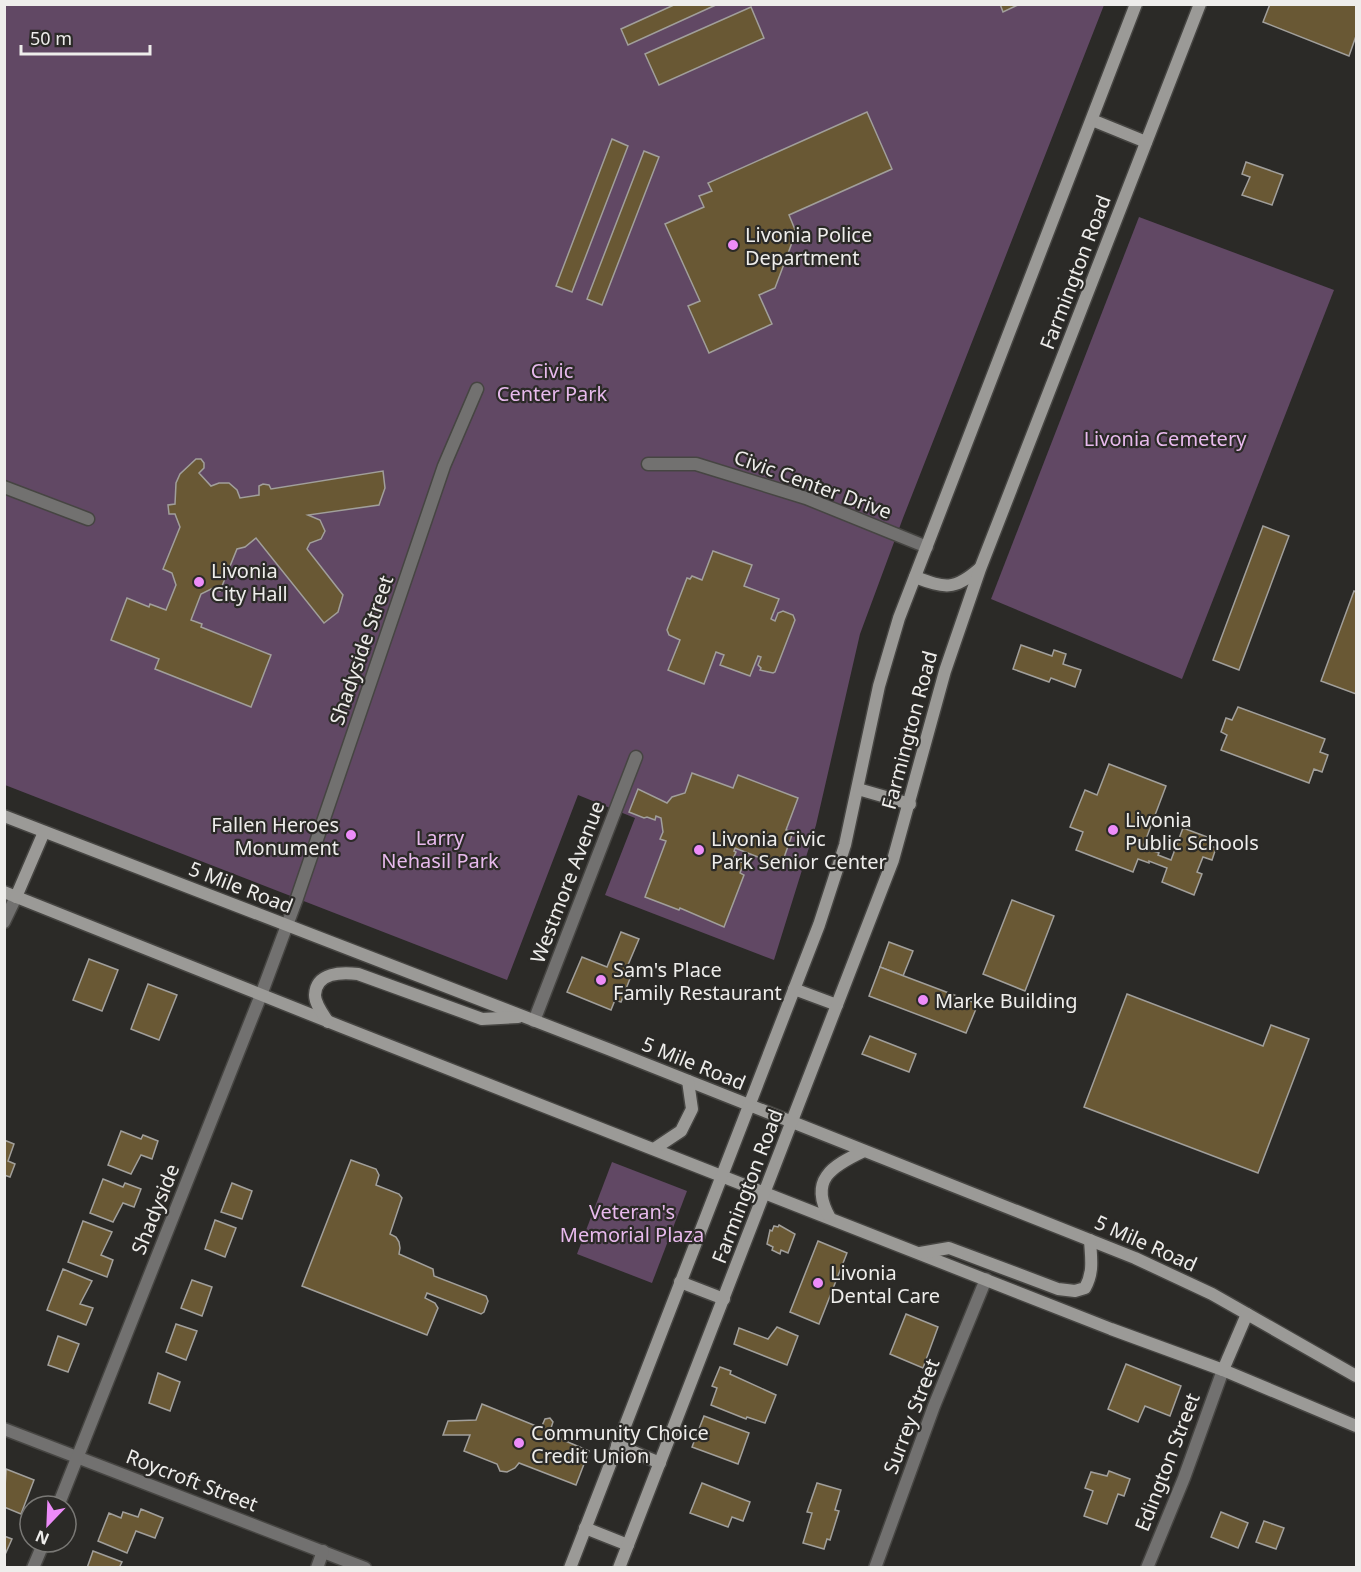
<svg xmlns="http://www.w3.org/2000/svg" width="1361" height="1572" font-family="'Noto Sans',sans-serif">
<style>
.green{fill:#614864}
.building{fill:#695834;stroke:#a19f9b;stroke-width:1.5}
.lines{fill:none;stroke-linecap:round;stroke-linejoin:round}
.minor-casing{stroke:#464542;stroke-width:15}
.secondary-casing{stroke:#464542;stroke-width:15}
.minor{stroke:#727170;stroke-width:12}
.secondary{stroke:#9b9a97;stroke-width:12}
.poi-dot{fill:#ed8cf9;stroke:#2b2a27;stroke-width:2}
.labels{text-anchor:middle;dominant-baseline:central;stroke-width:4.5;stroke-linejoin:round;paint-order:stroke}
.poi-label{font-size:20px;fill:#eeedeb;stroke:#2b2a27;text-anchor:start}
.street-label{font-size:20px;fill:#eeedeb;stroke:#2b2a27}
.park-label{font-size:20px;fill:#e8baed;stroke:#2b2a27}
</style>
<rect width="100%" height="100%" fill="#2b2a27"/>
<g class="green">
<path d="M 4,5 L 1104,5 L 903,518 L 860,634 L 816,825 L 774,960 L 605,895 L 635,818 L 578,795 L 507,980 L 5,785 Z"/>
<path d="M 1139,217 L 1334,290 L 1182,679 L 991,599 Z"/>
<path d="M 612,1162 L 687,1191 L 652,1283 L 577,1254 Z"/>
</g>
<g class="building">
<path d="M 676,4 L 718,4 L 628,45 L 621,29 Z"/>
<path d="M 1000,4 L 1020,4 L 1003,12 Z"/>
<path d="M 1270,4 L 1356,4 L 1356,36 L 1349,56 L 1263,22 Z"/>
<path d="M 751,7 L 764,38 L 659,85 L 645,54 Z"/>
<path d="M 867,112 L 892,169 L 789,215 L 796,232 L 775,288 L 759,295 L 772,324 L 709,353 L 688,306 L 700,301 L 665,224 L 704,207 L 699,196 L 712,191 L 708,183 Z"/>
<path d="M 612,139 L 628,146 L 572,292 L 556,286 Z"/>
<path d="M 644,151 L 659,157 L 602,305 L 587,299 Z"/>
<path d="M 1246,162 L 1283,175 L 1272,205 L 1242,195 L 1250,177 L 1242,174 Z"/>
<path d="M 196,459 L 201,459 L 204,463 L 204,468 L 199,473 L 211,486 L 219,483 L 229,483 L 237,490 L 240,498 L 259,495 L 259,486 L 263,484 L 269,485 L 271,489 L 383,471 L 385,488 L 379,505 L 308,515 L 320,520 L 325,531 L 321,539 L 310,543 L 307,549 L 343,595 L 338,612 L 324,623 L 256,538 L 245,547 L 237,549 L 220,591 L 213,588 L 201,594 L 191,620 L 202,624 L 201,627 L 271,655 L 251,707 L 155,669 L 159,659 L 111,640 L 127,598 L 149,607 L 150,604 L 166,610 L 176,585 L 172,573 L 163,569 L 180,527 L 175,514 L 169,514 L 168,505 L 175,504 L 176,483 L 180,474 Z"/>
<path d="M 1263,526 L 1289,536 L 1239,670 L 1213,660 Z"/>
<path d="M 713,551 L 752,565 L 744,586 L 779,599 L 771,619 L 775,621 L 778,613 L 783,611 L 793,615 L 795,620 L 775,672 L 773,673 L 760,670 L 761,668 L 758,665 L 761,657 L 758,656 L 750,676 L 720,665 L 724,655 L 716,652 L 704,684 L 668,670 L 680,640 L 669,635 L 667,630 L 687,578 L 690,579 L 692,576 L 702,580 Z"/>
<path d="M 1354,591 L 1356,592 L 1356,694 L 1321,681 Z"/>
<path d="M 1021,645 L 1052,656 L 1054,650 L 1066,654 L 1063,664 L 1081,670 L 1075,687 L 1051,678 L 1049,682 L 1013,669 Z"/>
<path d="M 1238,707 L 1325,739 L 1320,752 L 1328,755 L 1322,772 L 1314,769 L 1309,783 L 1221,750 L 1227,735 L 1221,732 L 1226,718 L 1232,720 Z"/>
<path d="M 1109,764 L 1166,786 L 1143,847 L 1159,853 L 1158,855 L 1171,860 L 1183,828 L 1210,838 L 1208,845 L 1216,848 L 1212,860 L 1203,857 L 1197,872 L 1202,874 L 1194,895 L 1162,882 L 1167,868 L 1149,861 L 1149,863 L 1138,859 L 1133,872 L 1076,850 L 1083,832 L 1070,827 L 1085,790 L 1097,795 Z"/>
<path d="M 692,773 L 733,788 L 738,775 L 798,798 L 786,830 L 793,832 L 781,866 L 735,848 L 734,851 L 736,852 L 733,859 L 744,863 L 740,873 L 744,875 L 724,927 L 680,908 L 679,910 L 645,897 L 666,841 L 660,839 L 663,832 L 661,818 L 656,816 L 655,820 L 647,817 L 644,818 L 629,812 L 638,789 L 667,803 L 672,797 L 685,793 Z"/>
<path d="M 1012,900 L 1054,916 L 1025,991 L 983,974 Z"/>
<path d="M 621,932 L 639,939 L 628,965 L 634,968 L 621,1002 L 615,1000 L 611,1010 L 567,992 L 582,957 L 607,967 Z"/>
<path d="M 889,942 L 913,951 L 903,976 L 880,967 Z"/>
<path d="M 89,959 L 118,970 L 102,1011 L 73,1000 Z"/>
<path d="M 880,967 L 978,1004 L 966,1033 L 869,996 Z"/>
<path d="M 148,984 L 177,995 L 159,1040 L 131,1029 Z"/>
<path d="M 1127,994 L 1263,1046 L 1271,1025 L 1309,1039 L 1258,1173 L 1084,1107 Z"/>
<path d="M 870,1036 L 916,1054 L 909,1072 L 862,1054 Z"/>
<path d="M 121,1131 L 141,1139 L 143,1135 L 158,1141 L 152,1159 L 141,1155 L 131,1174 L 108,1165 Z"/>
<path d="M 4,1140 L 14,1144 L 8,1161 L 15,1164 L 10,1177 L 4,1175 Z"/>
<path d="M 351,1160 L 376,1169 L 379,1175 L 376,1185 L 399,1194 L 402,1198 L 390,1234 L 396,1237 L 399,1242 L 400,1248 L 399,1254 L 433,1269 L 434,1276 L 486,1296 L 488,1301 L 484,1312 L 481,1314 L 427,1293 L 425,1298 L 435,1303 L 438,1308 L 427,1335 L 302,1286 Z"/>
<path d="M 103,1179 L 123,1187 L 125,1183 L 141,1189 L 134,1207 L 123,1203 L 113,1222 L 90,1213 Z"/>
<path d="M 232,1183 L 252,1191 L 242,1219 L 221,1212 Z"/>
<path d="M 215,1220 L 236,1228 L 225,1257 L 205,1249 Z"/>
<path d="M 83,1221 L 112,1232 L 101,1255 L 113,1260 L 107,1277 L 68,1262 Z"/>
<path d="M 779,1225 L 795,1234 L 788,1253 L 781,1250 L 780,1254 L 772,1250 L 773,1247 L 767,1244 L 770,1230 L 772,1231 L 774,1226 L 778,1227 Z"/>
<path d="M 818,1241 L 847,1253 L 819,1324 L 790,1312 Z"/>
<path d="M 63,1269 L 92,1281 L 80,1304 L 93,1308 L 86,1325 L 47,1310 Z"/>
<path d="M 192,1280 L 212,1287 L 202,1316 L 181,1308 Z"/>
<path d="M 906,1314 L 938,1327 L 923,1368 L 890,1354 Z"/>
<path d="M 176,1324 L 197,1331 L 186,1360 L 166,1352 Z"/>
<path d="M 777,1327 L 798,1336 L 787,1365 L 734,1344 L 739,1328 L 768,1339 Z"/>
<path d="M 58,1336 L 79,1344 L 68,1372 L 48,1365 Z"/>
<path d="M 1126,1364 L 1181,1386 L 1170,1416 L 1145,1406 L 1138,1422 L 1108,1409 Z"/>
<path d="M 720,1367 L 731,1371 L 730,1374 L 776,1395 L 765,1423 L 747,1417 L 746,1419 L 711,1405 L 717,1388 L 712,1386 Z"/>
<path d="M 158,1373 L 180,1382 L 170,1411 L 149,1403 Z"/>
<path d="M 482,1404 L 541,1428 L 545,1419 L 550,1418 L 553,1422 L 549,1434 L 589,1451 L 576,1485 L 519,1463 L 515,1468 L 507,1472 L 500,1471 L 497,1464 L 464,1451 L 470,1435 L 443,1435 L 448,1421 L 476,1420 Z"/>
<path d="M 704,1416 L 749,1433 L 738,1464 L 692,1447 Z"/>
<path d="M 6,1469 L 34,1480 L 21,1514 L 4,1507 Z"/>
<path d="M 1109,1471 L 1130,1479 L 1124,1496 L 1118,1494 L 1107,1524 L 1084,1516 L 1093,1491 L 1085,1488 L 1091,1472 L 1107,1476 Z"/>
<path d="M 702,1483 L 750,1502 L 743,1521 L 732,1517 L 728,1527 L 690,1513 Z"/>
<path d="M 817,1483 L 841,1490 L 835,1510 L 839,1511 L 830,1540 L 827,1539 L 824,1549 L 803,1543 L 812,1513 L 807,1512 Z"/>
<path d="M 141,1509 L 163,1518 L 155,1538 L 136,1531 L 127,1553 L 98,1541 L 109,1513 L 121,1518 L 123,1512 L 138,1517 Z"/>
<path d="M 1221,1512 L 1248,1523 L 1238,1548 L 1211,1537 Z"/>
<path d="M 1264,1521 L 1284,1528 L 1276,1549 L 1256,1542 Z"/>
<path d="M 4,1536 L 12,1539 L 4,1557 Z"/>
<path d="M 93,1551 L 122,1562 L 119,1568 L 87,1568 Z"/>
</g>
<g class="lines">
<defs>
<g id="minor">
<path d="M 648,464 L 696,464 L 806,498 L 927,547"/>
<path d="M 4,487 L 88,519"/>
<path d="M 4,922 L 16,897"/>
<path d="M 534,1021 L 636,757"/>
<path d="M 4,1429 L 365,1568"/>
<path d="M 58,1506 L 261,995 L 296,901 L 444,466 L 477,389"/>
<path d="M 33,1568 L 44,1542"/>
<path d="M 317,1568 L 323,1551"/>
<path d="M 875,1568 L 934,1406 L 986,1279"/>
<path d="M 1147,1568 L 1184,1478 L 1223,1370"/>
</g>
<g id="secondary">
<path d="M 1092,120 L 1146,142"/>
<path d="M 915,577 C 945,588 954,591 979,569"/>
<path d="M 858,789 L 910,804"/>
<path d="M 4,816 L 608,1049 L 1135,1258 L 1212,1294 L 1356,1376"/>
<path d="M 4,892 L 342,1027 L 1111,1329 L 1223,1370 L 1356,1426"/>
<path d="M 16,897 L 44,832"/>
<path d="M 794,989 L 837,1005"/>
<path d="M 328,1022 C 323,1014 315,1004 315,995 C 316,972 342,972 358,974 L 482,1019 L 518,1017"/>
<path d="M 654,1149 L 681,1131 L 692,1109 L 688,1081"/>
<path d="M 830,1218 C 808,1180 832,1166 864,1151"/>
<path d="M 920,1253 L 949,1248 L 1058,1289 L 1075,1291 L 1085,1288 C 1094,1272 1091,1258 1090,1240"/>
<path d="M 680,1282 L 724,1299"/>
<path d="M 1223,1370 L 1247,1314"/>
<path d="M 617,1445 L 660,1463"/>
<path d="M 585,1528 L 628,1545"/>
<path d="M 570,1568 L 819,925 L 845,845 L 879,686 L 899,618 L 1136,4"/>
<path d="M 619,1568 L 893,860 L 945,671 L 980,569 L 1200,4"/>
</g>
</defs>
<use href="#minor" class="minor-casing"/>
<use href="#secondary" class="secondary-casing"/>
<use href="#minor" class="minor"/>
<use href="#secondary" class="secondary"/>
</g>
<g class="poi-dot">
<circle cx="733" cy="245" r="6"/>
<circle cx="199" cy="582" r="6"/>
<circle cx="1113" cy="830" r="6"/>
<circle cx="351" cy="835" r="6"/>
<circle cx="699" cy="850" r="6"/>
<circle cx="601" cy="980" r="6"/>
<circle cx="923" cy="1000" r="6"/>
<circle cx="818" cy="1283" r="6"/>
<circle cx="519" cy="1443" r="6"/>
</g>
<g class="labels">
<g class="poi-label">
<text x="745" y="234">Livonia Police<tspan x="745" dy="23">Department</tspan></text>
<text x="211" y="570">Livonia<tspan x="211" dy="23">City Hall</tspan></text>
<text x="1125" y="819">Livonia<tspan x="1125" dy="23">Public Schools</tspan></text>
<text x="339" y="824" text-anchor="end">Fallen Heroes<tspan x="339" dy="23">Monument</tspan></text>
<text x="711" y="838">Livonia Civic<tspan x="711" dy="23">Park Senior Center</tspan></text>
<text x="613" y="969">Sam's Place<tspan x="613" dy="23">Family Restaurant</tspan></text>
<text x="935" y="1000">Marke Building</text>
<text x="830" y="1272">Livonia<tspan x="830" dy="23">Dental Care</tspan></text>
<text x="531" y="1432">Community Choice<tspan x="531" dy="23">Credit Union</tspan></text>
</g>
<g class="street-label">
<text transform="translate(1075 272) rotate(-69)">Farmington Road</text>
<text transform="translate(813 484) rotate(20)">Civic Center Drive</text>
<text transform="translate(361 650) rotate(-71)">Shadyside Street</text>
<text transform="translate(909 730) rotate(-75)">Farmington Road</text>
<text transform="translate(567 882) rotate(-69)">Westmore Avenue</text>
<text transform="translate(241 887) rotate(21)">5 Mile Road</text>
<text transform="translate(694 1063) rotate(22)">5 Mile Road</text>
<text transform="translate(747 1186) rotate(-69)">Farmington Road</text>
<text transform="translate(155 1209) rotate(-68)">Shadyside</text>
<text transform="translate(1146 1243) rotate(24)">5 Mile Road</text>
<text transform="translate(911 1416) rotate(-69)">Surrey Street</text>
<text transform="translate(1167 1462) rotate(-69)">Edington Street</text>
<text transform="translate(192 1480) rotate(21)">Roycroft Street</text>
</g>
<g class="park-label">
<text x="552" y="370">Civic<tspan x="552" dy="23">Center Park</tspan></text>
<text x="1165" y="438">Livonia Cemetery</text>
<text x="440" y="837">Larry<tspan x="440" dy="23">Nehasil Park</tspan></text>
<text x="632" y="1211">Veteran's<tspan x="632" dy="23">Memorial Plaza</tspan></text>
</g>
</g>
<rect width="1361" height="1572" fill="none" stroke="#eeedeb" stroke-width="12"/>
<g transform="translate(48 1524) rotate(203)"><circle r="28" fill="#2b2a27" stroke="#797875" stroke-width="1.5"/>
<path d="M0-4.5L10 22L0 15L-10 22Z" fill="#ed8cf9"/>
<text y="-9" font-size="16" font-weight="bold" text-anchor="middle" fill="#eeedeb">N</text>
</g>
<path d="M21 45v9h129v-9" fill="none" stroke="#eeedeb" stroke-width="3"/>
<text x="30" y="45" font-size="18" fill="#eeedeb" stroke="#2b2a27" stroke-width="4.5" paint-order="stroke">50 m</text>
</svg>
